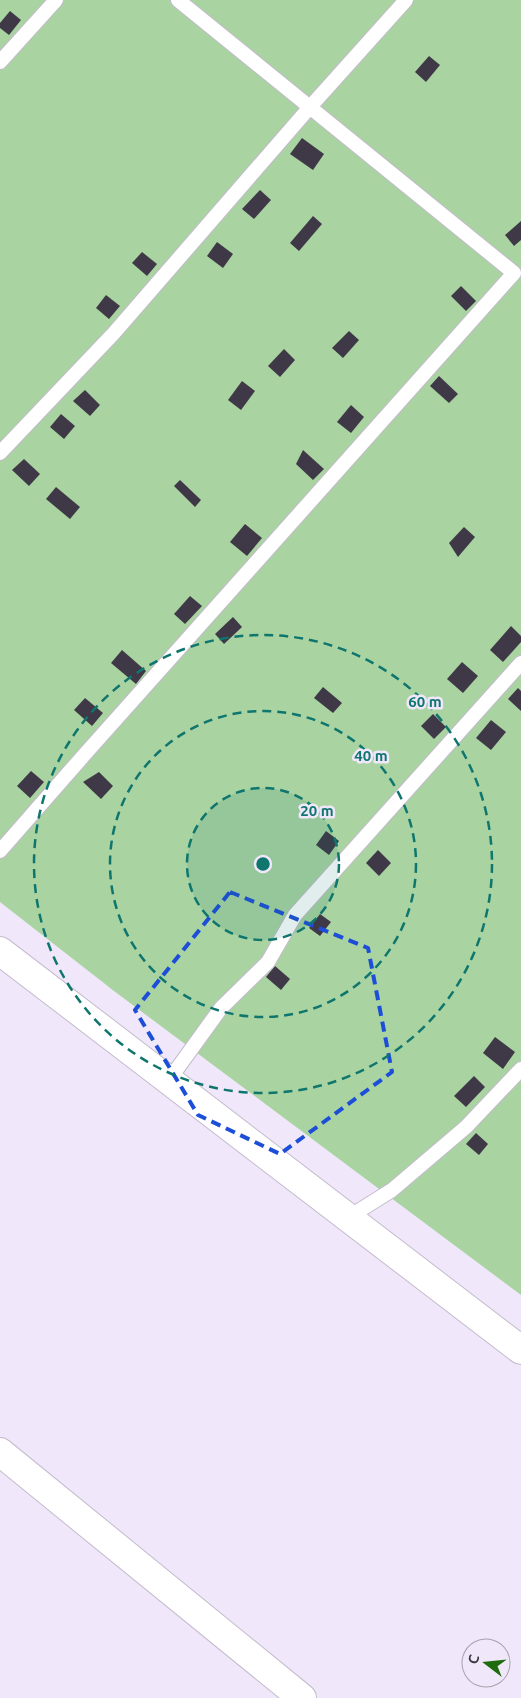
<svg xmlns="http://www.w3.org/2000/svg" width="521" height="1698" font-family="Ubuntu,sans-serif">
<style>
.green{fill:#a9d3a1}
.building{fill:#3f3846}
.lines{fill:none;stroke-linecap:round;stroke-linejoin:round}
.lane-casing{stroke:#c4bbcc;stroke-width:16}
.street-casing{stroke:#c4bbcc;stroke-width:30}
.secondary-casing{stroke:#c4bbcc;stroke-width:30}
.lane{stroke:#fff;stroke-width:14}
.street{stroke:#fff;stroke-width:28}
.secondary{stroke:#fff;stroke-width:28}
.marked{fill:none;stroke:#1d4ed8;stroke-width:4;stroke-dasharray:10 6;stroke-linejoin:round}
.ring{fill:none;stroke:#0f766e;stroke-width:2.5;stroke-dasharray:9 6}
.centre{fill:#0f766e;stroke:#f0e8fa;stroke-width:2.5}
.ring-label{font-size:15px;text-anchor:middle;font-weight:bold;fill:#0f766e;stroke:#f0e8fa;stroke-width:5;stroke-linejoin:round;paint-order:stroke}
</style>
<rect width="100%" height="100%" fill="#f0e8fa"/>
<path class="green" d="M 0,0 L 521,0 L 521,1295 L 114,991 L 0,902 Z"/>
<g class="building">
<path d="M 10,11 L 21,20 L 9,35 L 0,28 L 0,23 Z"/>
<path d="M 429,56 L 440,65 L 426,82 L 415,72 Z"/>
<path d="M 302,138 L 324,154 L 313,170 L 290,154 Z"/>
<path d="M 260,190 L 271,200 L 254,219 L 242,209 Z"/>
<path d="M 313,216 L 322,224 L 299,251 L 290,243 Z"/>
<path d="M 521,221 L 521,240 L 514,246 L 505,235 Z"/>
<path d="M 217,242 L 233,254 L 223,268 L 207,256 Z"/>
<path d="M 142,252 L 157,264 L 147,276 L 132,263 Z"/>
<path d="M 461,286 L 476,301 L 466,311 L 451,296 Z"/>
<path d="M 106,295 L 120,306 L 109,319 L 96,308 Z"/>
<path d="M 349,331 L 359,340 L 343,358 L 332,348 Z"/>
<path d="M 284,349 L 295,360 L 280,377 L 268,366 Z"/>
<path d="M 439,376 L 458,394 L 449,403 L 430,386 Z"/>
<path d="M 242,381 L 255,391 L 241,410 L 228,400 Z"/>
<path d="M 85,390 L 100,405 L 90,416 L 73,401 Z"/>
<path d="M 351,405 L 364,417 L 351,433 L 337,422 Z"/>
<path d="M 61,414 L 75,426 L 64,439 L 50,427 Z"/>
<path d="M 303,450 L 324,469 L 313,480 L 296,464 Z"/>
<path d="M 24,459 L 40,474 L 29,486 L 12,470 Z"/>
<path d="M 180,480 L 201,500 L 195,507 L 174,486 Z"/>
<path d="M 56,487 L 80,507 L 70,519 L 46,499 Z"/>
<path d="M 245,524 L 262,538 L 247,556 L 230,542 Z"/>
<path d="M 464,527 L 475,537 L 458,557 L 449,543 Z"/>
<path d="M 190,596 L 202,606 L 185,624 L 174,614 Z"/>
<path d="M 233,617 L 242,627 L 224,644 L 215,634 Z"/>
<path d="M 511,626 L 521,636 L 521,642 L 503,662 L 490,650 Z"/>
<path d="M 122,650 L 146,671 L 136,684 L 111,663 Z"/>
<path d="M 462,662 L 478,676 L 463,693 L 447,679 Z"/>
<path d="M 323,687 L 342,703 L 333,713 L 314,698 Z"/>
<path d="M 518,688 L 521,691 L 521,711 L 508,699 Z"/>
<path d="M 85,698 L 103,713 L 92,726 L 74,710 Z"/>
<path d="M 433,714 L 446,727 L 434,739 L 421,726 Z"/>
<path d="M 491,720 L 506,732 L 491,750 L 476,738 Z"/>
<path d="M 31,771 L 44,782 L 30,798 L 17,786 Z"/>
<path d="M 99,772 L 113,786 L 101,799 L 83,782 Z"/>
<path d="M 326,831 L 339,841 L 329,855 L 316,845 Z"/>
<path d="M 378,850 L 391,863 L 379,876 L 366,863 Z"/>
<path d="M 320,914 L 331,922 L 320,936 L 309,928 Z"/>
<path d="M 275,966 L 290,979 L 281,990 L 266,977 Z"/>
<path d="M 495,1037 L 515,1052 L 503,1069 L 483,1053 Z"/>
<path d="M 474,1076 L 485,1087 L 466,1107 L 454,1096 Z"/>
<path d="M 476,1133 L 488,1144 L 479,1155 L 466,1144 Z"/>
</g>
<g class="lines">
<defs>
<g id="lane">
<path d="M 0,62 L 56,0"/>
<path d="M 0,453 L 114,333 L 310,107 L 406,0"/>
<path d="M 0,851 L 85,754 L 514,273 L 178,0"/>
<path d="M 169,1080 L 221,1008 L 268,962 L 295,915 L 521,663"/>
<path d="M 349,1217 L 392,1190 L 466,1127 L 521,1069"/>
</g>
<path id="street" d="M 0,1452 L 302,1698"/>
<path id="secondary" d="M 0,951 L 521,1350"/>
</defs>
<use href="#lane" class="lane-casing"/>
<use href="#street" class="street-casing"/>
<use href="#secondary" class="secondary-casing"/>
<use href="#lane" class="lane"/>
<use href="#street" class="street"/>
<use href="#secondary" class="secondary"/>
</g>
<path class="marked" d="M 230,892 L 368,948 L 392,1072 L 280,1154 L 198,1115 L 135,1010 Z"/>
<circle cx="263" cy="864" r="76" fill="#0f766e" fill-opacity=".12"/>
<g class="ring">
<circle cx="263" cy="864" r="76"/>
<circle cx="263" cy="864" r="153"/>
<circle cx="263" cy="864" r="229"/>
</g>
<circle cx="263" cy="864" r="8" class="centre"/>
<g class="ring-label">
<text x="425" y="707">60 m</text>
<text x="371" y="761">40 m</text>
<text x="317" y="816">20 m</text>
</g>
<g transform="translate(486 1663) rotate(286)"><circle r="24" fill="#f0e8fa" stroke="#a8a2af"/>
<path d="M0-4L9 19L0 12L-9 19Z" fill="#1f6c0e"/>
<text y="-8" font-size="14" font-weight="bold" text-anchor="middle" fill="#3b383e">С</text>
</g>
</svg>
